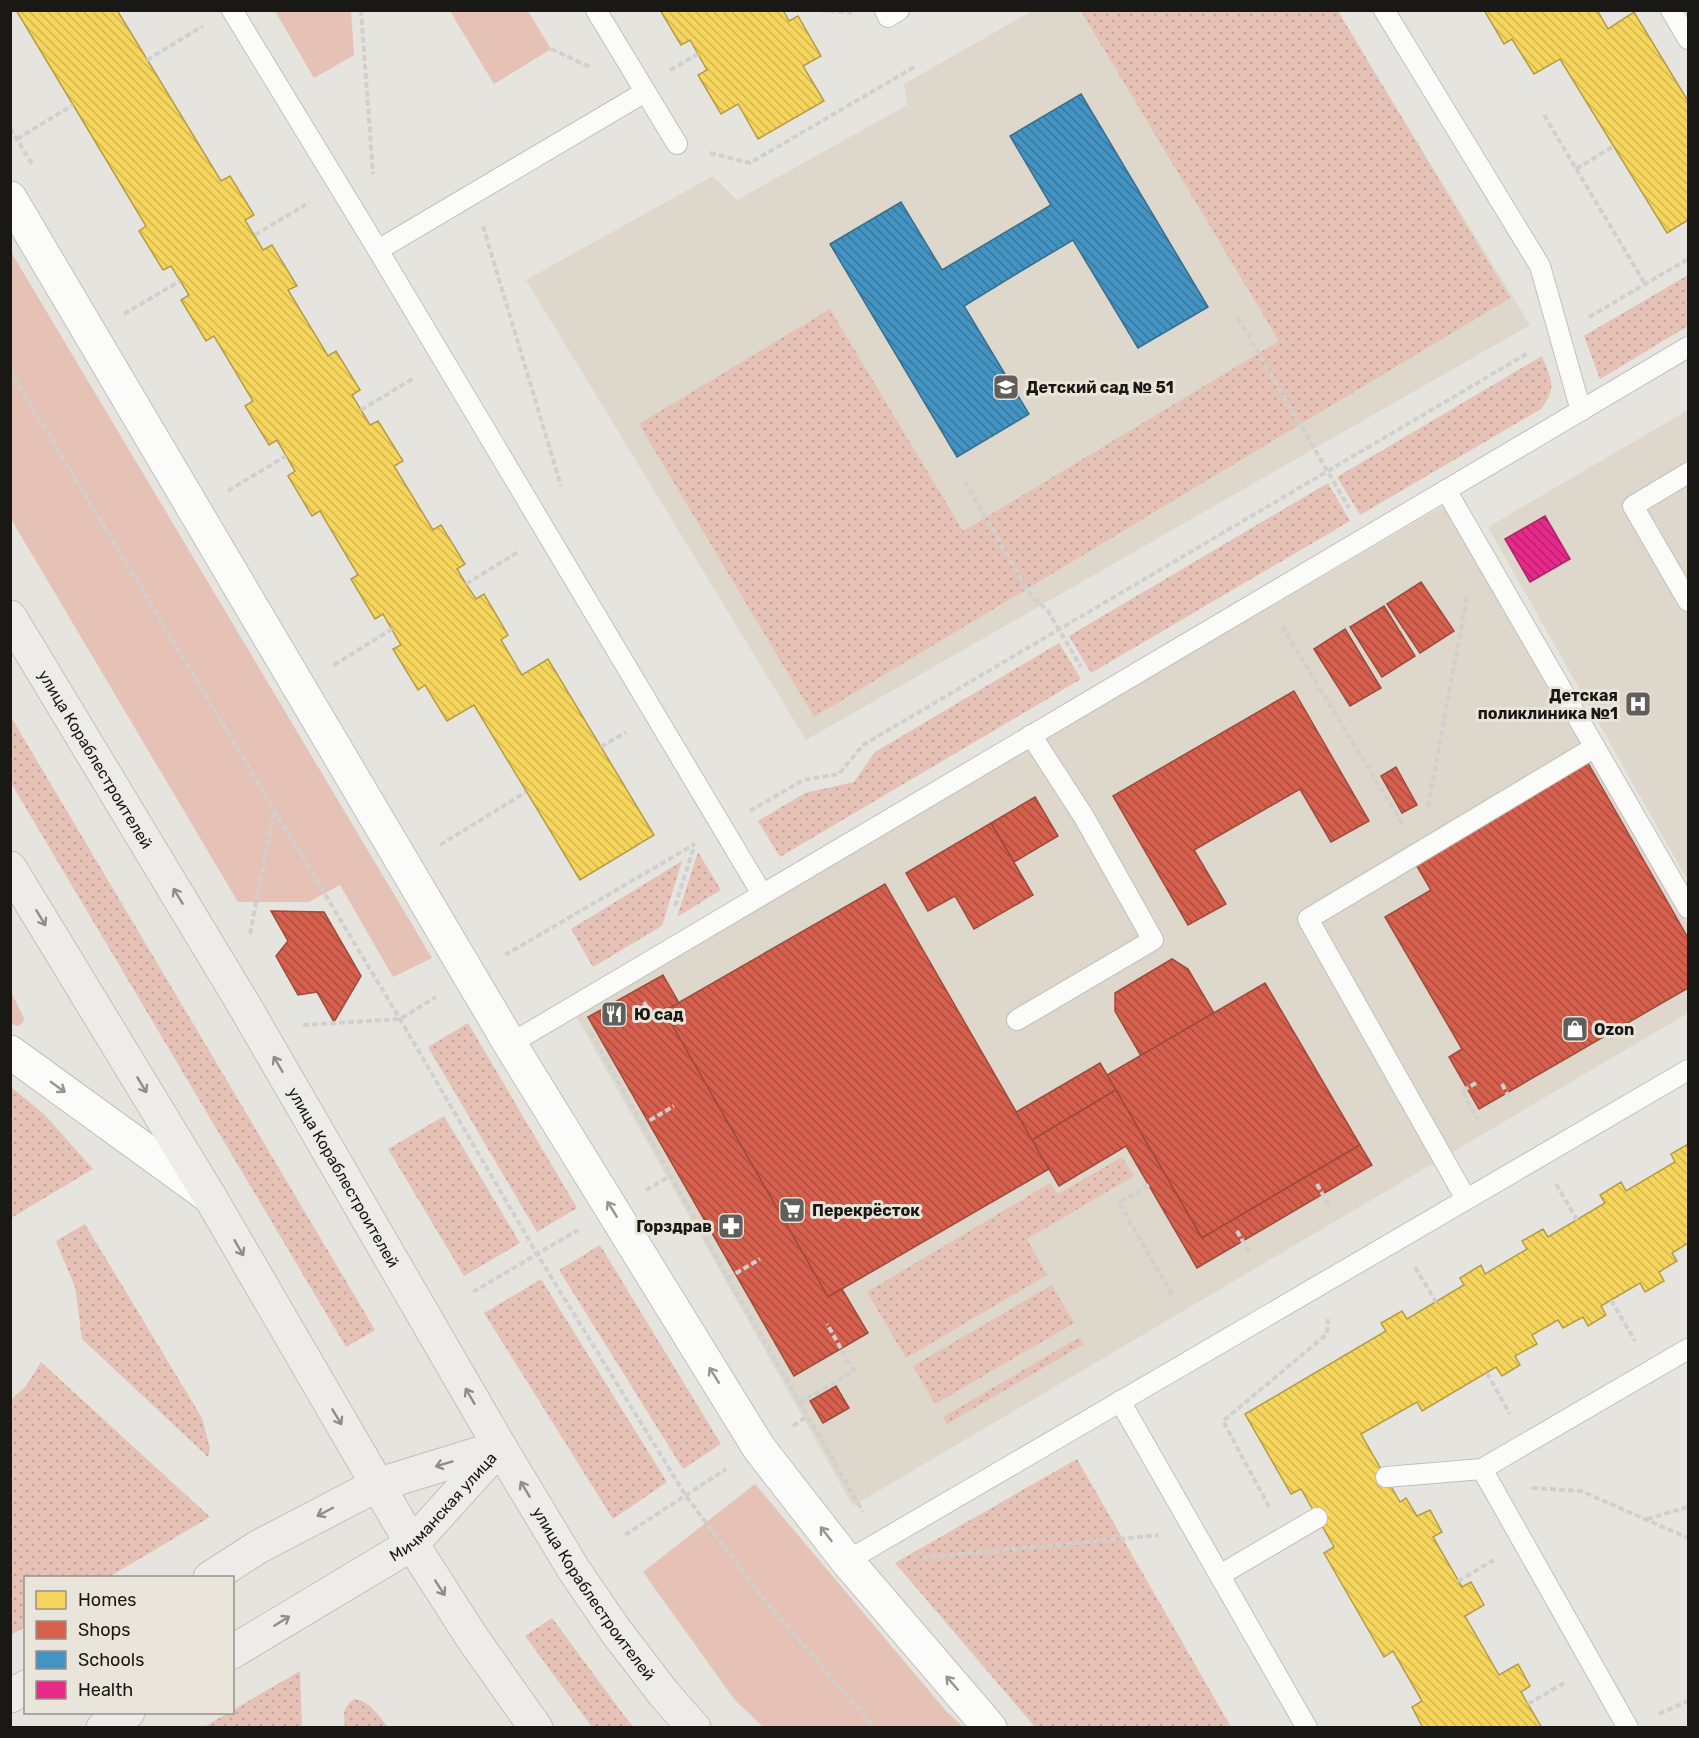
<svg xmlns="http://www.w3.org/2000/svg" width="1699" height="1738" font-family="Rubik,sans-serif">
<style>
.built{fill:#ddd8cb}
.grass{fill:url(#grass-dots)}
.park{fill:#e5c1b6}
.homes{fill:url(#homes-back-hatch);stroke:#b49c46;stroke-width:1.5}
.shops{fill:url(#shops-back-hatch);stroke:#9e4a3c;stroke-width:1.5}
.schools{fill:url(#schools-back-hatch);stroke:#376e8e;stroke-width:1.5}
.health{fill:url(#health-back-hatch);stroke:#aa2467;stroke-width:1.5}
.lines{fill:none;stroke-linecap:round;stroke-linejoin:round}
.lane-casing{stroke:#c2c0bb;stroke-width:22}
.street-casing{stroke:#c2c0bb;stroke-width:35}
.secondary-casing{stroke:#c2c0bb;stroke-width:35}
.path{stroke:#d0d0ce;stroke-width:4;stroke-dasharray:6 3;stroke-linecap:butt}
.lane{stroke:#fbfbfa;stroke-width:20}
.street{stroke:#fbfbfa;stroke-width:33}
.secondary{stroke:#edece8;stroke-width:33}
.oneway{stroke:#8e8d89}
.oneway2{stroke:#969592}
.labels{text-anchor:middle;dominant-baseline:central;stroke-width:6;stroke-linejoin:round;paint-order:stroke}
.poi-label{font-size:16px;font-weight:bold;fill:#1a1814;stroke:#eae5da;text-anchor:start}
.street-label{font-size:16px;fill:#1a1814;stroke:#eae5da}
</style>
<defs>
<pattern id="grass-dots" width="8" height="8" patternUnits="userSpaceOnUse" patternTransform="scale(1.5)"><rect width="8" height="8" fill="#e5c1b6"/><path d="M2 2h.1M6 6h.1" fill="none" stroke="#c4a59c" stroke-width="1.8" stroke-linecap="round"/></pattern>
<pattern id="homes-back-hatch" width="6" height="6" patternUnits="userSpaceOnUse" patternTransform="scale(1.5)"><rect width="6" height="6" fill="#f6d55c"/><path d="M-1 5l2 2M0 0l6 6M5-1l2 2" fill="none" stroke="#d2b64f"/></pattern>
<pattern id="shops-back-hatch" width="6" height="6" patternUnits="userSpaceOnUse" patternTransform="scale(1.5)"><rect width="6" height="6" fill="#d6604d"/><path d="M-1 5l2 2M0 0l6 6M5-1l2 2" fill="none" stroke="#ad4e3f"/></pattern>
<pattern id="schools-back-hatch" width="6" height="6" patternUnits="userSpaceOnUse" patternTransform="scale(1.5)"><rect width="6" height="6" fill="#4393c3"/><path d="M-1 5l2 2M0 0l6 6M5-1l2 2" fill="none" stroke="#37779d"/></pattern>
<pattern id="health-back-hatch" width="6" height="6" patternUnits="userSpaceOnUse" patternTransform="scale(1.5)"><rect width="6" height="6" fill="#e7298a"/><path d="M-1 5l2 2M0 0l6 6M5-1l2 2" fill="none" stroke="#ba2270"/></pattern>
</defs>
<rect width="100%" height="100%" fill="#e6e4de"/>
<g class="built">
<path d="M 1336,10 L 1530,325 L 806,740 L 526,280 L 713,176 L 737,200 L 907,105 L 904,84 L 1032,11 Z"/>
<path d="M 1688,410 L 1688,881 L 1488,527 Z"/>
<path d="M 1443,506 L 1688,926 L 1688,1013 L 853,1506 L 574,1013 Z"/>
</g>
<g class="grass">
<path d="M 1081,11 L 1338,11 L 1510,298 L 814,717 L 639,424 L 830,309 L 963,531 L 1279,341 Z"/>
<path d="M 1688,275 L 1688,326 L 1600,379 L 1584,336 Z"/>
<path d="M 1542,356 C 1551,380 1558,386 1541,409 L 1360,515 L 1337,477 Z"/>
<path d="M 1328,483 L 1350,521 L 1091,673 L 1069,636 Z"/>
<path d="M 1059,643 L 1081,679 L 780,857 L 758,821 L 805,793 L 854,782 L 875,752 Z"/>
<path d="M 11,717 L 375,1330 L 346,1347 L 11,783 Z"/>
<path d="M 698,852 L 721,890 L 677,917 Z"/>
<path d="M 682,861 L 662,926 L 593,967 L 571,929 Z"/>
<path d="M 468,1023 L 577,1208 L 537,1232 L 428,1047 Z"/>
<path d="M 11,1087 L 44,1114 L 93,1169 L 11,1218 Z"/>
<path d="M 444,1116 L 520,1243 L 464,1276 L 388,1149 Z"/>
<path d="M 1122,1157 L 1134,1176 L 1027,1239 L 1047,1275 L 906,1358 L 867,1292 L 1050,1183 L 1058,1194 Z"/>
<path d="M 85,1224 L 202,1418 L 210,1448 L 208,1457 L 82,1339 L 75,1287 L 56,1241 Z"/>
<path d="M 600,1245 L 721,1444 L 683,1469 L 559,1270 Z"/>
<path d="M 541,1279 L 667,1482 L 613,1519 L 484,1313 Z"/>
<path d="M 1052,1285 L 1074,1323 L 935,1404 L 913,1366 Z"/>
<path d="M 1080,1337 L 1084,1344 L 947,1424 L 943,1417 Z"/>
<path d="M 41,1362 L 210,1517 L 109,1577 L 26,1578 L 25,1627 L 11,1635 L 11,1400 L 26,1386 Z"/>
<path d="M 1077,1459 L 1231,1727 L 1035,1727 L 895,1563 Z"/>
<path d="M 552,1618 L 629,1722 L 634,1727 L 592,1727 L 525,1636 Z"/>
<path d="M 300,1671 L 302,1727 L 204,1727 Z"/>
<path d="M 354,1699 C 370,1701 378,1715 388,1727 L 345,1727 C 344,1714 342,1708 354,1699 Z"/>
</g>
<g class="park">
<path d="M 275,11 L 351,11 L 354,55 L 314,78 Z"/>
<path d="M 450,11 L 528,11 L 551,49 L 494,84 Z"/>
<path d="M 11,252 L 432,958 L 393,977 L 340,885 L 309,902 L 238,902 L 11,519 Z"/>
<path d="M 11,992 L 24,1018 C 23,1026 17,1028 11,1023 Z"/>
<path d="M 755,1484 L 946,1711 L 963,1727 L 763,1727 L 734,1699 L 643,1572 Z"/>
</g>
<g class="homes">
<path d="M 16,10 L 117,10 L 221,181 L 230,176 L 254,215 L 245,220 L 263,250 L 272,245 L 297,286 L 288,290 L 328,356 L 336,351 L 360,390 L 352,395 L 370,425 L 378,421 L 403,461 L 394,466 L 433,530 L 441,525 L 465,564 L 457,569 L 466,584 L 476,599 L 484,594 L 508,635 L 501,640 L 522,675 L 548,659 L 654,835 L 580,880 L 474,705 L 447,721 L 425,685 L 418,690 L 393,649 L 401,645 L 383,614 L 375,619 L 351,579 L 358,575 L 320,511 L 312,516 L 288,476 L 295,471 L 277,440 L 269,445 L 245,406 L 253,401 L 214,336 L 206,341 L 181,300 L 189,295 L 171,266 L 163,270 L 139,231 L 146,226 Z"/>
<path d="M 660,10 L 783,10 L 789,21 L 798,16 L 821,56 L 803,66 L 824,101 L 758,139 L 738,104 L 721,114 L 698,75 L 707,70 L 698,54 L 690,40 L 681,45 Z"/>
<path d="M 1484,10 L 1597,10 L 1608,29 L 1634,12 L 1688,101 L 1688,220 L 1667,233 L 1560,59 L 1534,74 L 1512,39 L 1504,44 Z"/>
<path d="M 1688,1144 L 1688,1243 L 1672,1253 L 1677,1261 L 1659,1272 L 1664,1281 L 1645,1292 L 1640,1283 L 1611,1300 L 1601,1306 L 1606,1315 L 1588,1326 L 1583,1317 L 1563,1328 L 1558,1320 L 1532,1335 L 1537,1344 L 1515,1356 L 1520,1365 L 1502,1376 L 1496,1367 L 1422,1411 L 1417,1402 L 1361,1434 L 1400,1502 L 1406,1498 L 1417,1516 L 1430,1510 L 1442,1532 L 1433,1537 L 1462,1587 L 1471,1582 L 1484,1605 L 1465,1616 L 1499,1675 L 1518,1664 L 1530,1686 L 1521,1692 L 1542,1728 L 1423,1728 L 1412,1707 L 1422,1701 L 1393,1651 L 1384,1657 L 1324,1553 L 1334,1547 L 1301,1489 L 1291,1494 L 1245,1414 L 1386,1331 L 1381,1323 L 1402,1311 L 1407,1319 L 1464,1285 L 1460,1278 L 1481,1265 L 1485,1274 L 1527,1249 L 1522,1241 L 1543,1229 L 1548,1237 L 1605,1203 L 1600,1195 L 1621,1182 L 1626,1191 L 1675,1162 L 1671,1154 Z"/>
</g>
<g class="shops">
<path d="M 1421,582 L 1454,631 L 1420,653 L 1387,604 Z"/>
<path d="M 1384,606 L 1415,656 L 1382,677 L 1350,627 Z"/>
<path d="M 1345,629 L 1381,688 L 1350,706 L 1314,649 Z"/>
<path d="M 1294,691 L 1369,821 L 1331,842 L 1300,789 L 1194,850 L 1226,904 L 1188,925 L 1113,796 Z"/>
<path d="M 1588,763 L 1688,938 L 1688,988 L 1479,1109 L 1449,1057 L 1462,1049 L 1385,917 L 1431,890 L 1415,863 Z"/>
<path d="M 1396,767 L 1417,805 L 1402,813 L 1381,776 Z"/>
<path d="M 1035,797 L 1058,836 L 1014,862 L 991,823 Z"/>
<path d="M 991,823 L 1033,895 L 974,929 L 955,896 L 928,911 L 906,873 Z"/>
<path d="M 885,884 L 1049,1169 L 828,1297 L 664,1011 Z"/>
<path d="M 271,911 L 324,912 L 361,976 L 334,1022 L 317,992 L 298,995 L 276,956 L 288,941 Z"/>
<path d="M 1172,959 L 1188,969 L 1214,1013 L 1141,1056 L 1115,1011 L 1115,993 Z"/>
<path d="M 663,975 L 679,1003 L 664,1011 L 828,1297 L 842,1289 L 868,1333 L 794,1376 L 588,1017 Z"/>
<path d="M 1265,983 L 1360,1145 L 1202,1238 L 1107,1075 Z"/>
<path d="M 1100,1063 L 1116,1090 L 1032,1140 L 1016,1112 Z"/>
<path d="M 1116,1090 L 1202,1238 L 1360,1145 L 1372,1165 L 1197,1268 L 1126,1146 L 1059,1186 L 1032,1140 Z"/>
<path d="M 836,1386 L 849,1408 L 823,1423 L 810,1401 Z"/>
</g>
<path class="schools" d="M 1081,94 L 1208,307 L 1138,348 L 1073,240 L 1021,271 L 964,306 L 1029,414 L 957,457 L 830,244 L 901,202 L 942,270 L 1051,205 L 1010,136 Z"/>
<path class="health" d="M 1545,516 L 1570,559 L 1530,582 L 1505,539 Z"/>
<g class="lines">
<defs>
<g id="lane">
<path d="M 232,10 L 378,250 L 762,894"/>
<path d="M 596,10 L 677,144"/>
<path d="M 885,10 L 888,17 L 899,10"/>
<path d="M 1384,10 L 1540,266 L 1581,411"/>
<path d="M 1671,10 L 1688,39"/>
<path d="M 378,250 L 645,92"/>
<path d="M 1688,473 L 1633,506 L 1688,601"/>
<path d="M 1446,490 L 1688,908"/>
<path d="M 1017,1020 L 1153,940 L 1084,817 L 1031,735"/>
<path d="M 510,1044 L 1688,347"/>
<path d="M 1466,1199 L 1308,919 L 1595,747"/>
<path d="M 1120,1401 L 1307,1728"/>
<path d="M 1482,1469 L 1628,1728"/>
<path d="M 1386,1477 L 1482,1469 L 1688,1349"/>
<path d="M 847,1561 L 1688,1070"/>
<path d="M 1220,1575 L 1317,1518"/>
</g>
<g id="street">
<path d="M 10,198 L 510,1044 L 759,1448 L 847,1561 L 990,1728"/>
<path d="M 10,1052 L 210,1197"/>
</g>
<g id="secondary">
<path id="s1" d="M 10,617 L 244,1005 L 500,1447 L 574,1570 L 615,1630 L 664,1694 L 694,1728"/>
<path d="M 10,868 L 210,1197 L 412,1544 L 473,1639 L 536,1728"/>
<path d="M 210,1578 L 258,1547 L 377,1485 L 500,1447"/>
<path id="s2" d="M 232,1652 L 412,1544 L 500,1447"/>
<path d="M 10,1696 L 26,1687"/>
<path d="M 103,1728 L 128,1712"/>
</g>
</defs>
<use href="#lane" class="lane-casing"/>
<use href="#street" class="street-casing"/>
<use href="#secondary" class="secondary-casing"/>
<g class="path">
<path d="M 361,10 L 373,174"/>
<path d="M 820,10 L 852,13"/>
<path d="M 551,49 L 590,67"/>
<path d="M 147,60 L 203,26"/>
<path d="M 670,70 L 698,54"/>
<path d="M 1544,115 L 1645,284"/>
<path d="M 10,128 L 32,164"/>
<path d="M 17,139 L 73,105"/>
<path d="M 710,153 L 750,163 L 916,66"/>
<path d="M 1576,169 L 1614,146"/>
<path d="M 483,226 L 561,486"/>
<path d="M 255,235 L 310,202"/>
<path d="M 124,314 L 180,281"/>
<path d="M 1589,317 L 1688,259"/>
<path d="M 1238,318 L 1349,508"/>
<path d="M 10,370 L 400,1019 L 537,1254 L 686,1496 L 761,1596 L 875,1728"/>
<path d="M 361,410 L 414,378"/>
<path d="M 965,482 L 1031,596 L 1048,611 L 1081,667"/>
<path d="M 228,491 L 286,456"/>
<path d="M 466,584 L 518,552"/>
<path d="M 1282,626 L 1403,825"/>
<path d="M 334,665 L 392,629"/>
<path d="M 601,747 L 626,732"/>
<path d="M 1428,807 L 1467,596"/>
<path d="M 750,811 L 803,780 L 839,774 L 863,745 L 1528,353"/>
<path d="M 440,845 L 526,792"/>
<path d="M 675,906 L 694,847"/>
<path d="M 250,934 L 274,810"/>
<path d="M 505,955 L 695,844"/>
<path d="M 644,1002 L 651,1014"/>
<path d="M 303,1025 L 400,1019 L 436,997"/>
<path d="M 1605,1026 L 1614,1042"/>
<path d="M 591,1033 L 728,1278 L 863,1512"/>
<path d="M 1476,1083 L 1462,1091 L 1478,1120"/>
<path d="M 1502,1084 L 1511,1101"/>
<path d="M 642,1125 L 674,1106"/>
<path d="M 1317,1184 L 1329,1206"/>
<path d="M 1556,1184 L 1577,1220"/>
<path d="M 1149,1185 L 1119,1203 L 1173,1296"/>
<path d="M 646,1190 L 670,1176"/>
<path d="M 1237,1231 L 1249,1252"/>
<path d="M 1415,1267 L 1436,1302"/>
<path d="M 728,1278 L 760,1259"/>
<path d="M 473,1292 L 578,1230"/>
<path d="M 1611,1300 L 1635,1341"/>
<path d="M 1487,1373 L 1510,1414"/>
<path d="M 799,1403 L 854,1371 L 827,1324"/>
<path d="M 793,1426 L 807,1416"/>
<path d="M 1532,1488 L 1581,1491 L 1688,1538"/>
<path d="M 1269,1507 L 1223,1421 L 1327,1334 L 1328,1319"/>
<path d="M 1647,1519 L 1688,1507"/>
<path d="M 625,1535 L 726,1469"/>
<path d="M 922,1558 L 1159,1535"/>
<path d="M 1458,1581 L 1494,1560"/>
<path d="M 1528,1704 L 1564,1683"/>
<path d="M 1659,1714 L 1688,1701"/>
</g>
<use href="#lane" class="lane"/>
<use href="#street" class="street"/>
<use href="#secondary" class="secondary"/>
</g>
<defs><path id="oneway-shaft" d="M-6 0H5M1.5-3L5.5 0L1.5 3" fill="none" stroke-width="1.6" stroke-linecap="round" stroke-linejoin="round" transform="scale(1.5)"/></defs>
<g class="oneway">
<use href="#oneway-shaft" transform="translate(178 896) rotate(-121)"/>
<use href="#oneway-shaft" transform="translate(41 918) rotate(59)"/>
<use href="#oneway-shaft" transform="translate(278 1064) rotate(-120)"/>
<use href="#oneway-shaft" transform="translate(142 1085) rotate(59)"/>
<use href="#oneway-shaft" transform="translate(239 1248) rotate(60)"/>
<use href="#oneway-shaft" transform="translate(470 1396) rotate(-120)"/>
<use href="#oneway-shaft" transform="translate(337 1417) rotate(59)"/>
<use href="#oneway-shaft" transform="translate(444 1464) rotate(163)"/>
<use href="#oneway-shaft" transform="translate(525 1489) rotate(-121)"/>
<use href="#oneway-shaft" transform="translate(325 1512) rotate(152)"/>
<use href="#oneway-shaft" transform="translate(440 1588) rotate(57)"/>
<use href="#oneway-shaft" transform="translate(282 1621) rotate(-32)"/>
</g>
<g class="oneway2">
<use href="#oneway-shaft" transform="translate(58 1087) rotate(36)"/>
<use href="#oneway-shaft" transform="translate(612 1209) rotate(-122)"/>
<use href="#oneway-shaft" transform="translate(714 1375) rotate(-122)"/>
<use href="#oneway-shaft" transform="translate(826 1534) rotate(-128)"/>
<use href="#oneway-shaft" transform="translate(952 1683) rotate(-131)"/>
</g>
<defs>
<symbol id="school-square" viewBox="-11 -11 22 22"><rect x="-9" y="-9" width="18" height="18" rx="4" fill="#615f5b" stroke="#eae5da"/><path d="M0-5L7-2L0 1L-7-2ZM-4 1L0 2.5L4 1V4Q0 6-4 4Z" fill="#fff"/></symbol>
<symbol id="hospital-square" viewBox="-11 -11 22 22"><rect x="-9" y="-9" width="18" height="18" rx="4" fill="#615f5b" stroke="#eae5da"/><path d="M-5-5h3v3.5h4V-5h3V5h-3V1.5h-4V5h-3Z" fill="#fff"/></symbol>
<symbol id="restaurant-square" viewBox="-11 -11 22 22"><rect x="-9" y="-9" width="18" height="18" rx="4" fill="#615f5b" stroke="#eae5da"/><path d="M-5-6h1v4h1v-4h1v4h1v-4h1v5L-1.5 .5V6h-2V.5L-5-1ZM5-6V6H3V1.5H1.5Q1.5-4 5-6Z" fill="#fff"/></symbol>
<symbol id="shop-square" viewBox="-11 -11 22 22"><rect x="-9" y="-9" width="18" height="18" rx="4" fill="#615f5b" stroke="#eae5da"/><path d="M-5-2.5h2.3a2.7 3.5 0 0 1 5.4 0H5L5.5 6h-11ZM-1.5-2.5h3a1.5 2.3 0 0 0-3 0Z" fill="#fff"/></symbol>
<symbol id="supermarket-square" viewBox="-11 -11 22 22"><rect x="-9" y="-9" width="18" height="18" rx="4" fill="#615f5b" stroke="#eae5da"/><path d="M-6-5.5h2.5l.6 2H6L4.5 2H-2.5L-4.4-4H-6ZM-1.5 3.2a1.3 1.3 0 1 0 .1 0ZM3 3.2a1.3 1.3 0 1 0 .1 0Z" fill="#fff"/></symbol>
<symbol id="pharmacy-square" viewBox="-11 -11 22 22"><rect x="-9" y="-9" width="18" height="18" rx="4" fill="#615f5b" stroke="#eae5da"/><path d="M-2-6h4v4h4v4h-4v4h-4v-4h-4v-4h4Z" fill="#fff"/></symbol>
</defs>
<g fill-rule="evenodd">
<use href="#school-square" x="991" y="372" width="30" height="30"/>
<use href="#hospital-square" x="1623" y="689" width="30" height="30"/>
<use href="#restaurant-square" x="599" y="999" width="30" height="30"/>
<use href="#shop-square" x="1560" y="1014" width="30" height="30"/>
<use href="#supermarket-square" x="777" y="1195" width="30" height="30"/>
<use href="#pharmacy-square" x="716" y="1211" width="30" height="30"/>
</g>
<g class="labels">
<g class="poi-label">
<text x="1026" y="387">Детский сад № 51</text>
<text x="1618" y="695" text-anchor="end">Детская<tspan x="1618" dy="18">поликлиника №1</tspan></text>
<text x="634" y="1014">Ю сад</text>
<text x="1594" y="1029">Ozon</text>
<text x="812" y="1210">Перекрёсток</text>
<text x="712" y="1226" text-anchor="end">Горздрав</text>
</g>
<g class="street-label">
<text stroke="none"><textPath href="#s1" startOffset="166">улица Кораблестроителей</textPath></text>
<text stroke="none"><textPath href="#s1" startOffset="652">улица Кораблестроителей</textPath></text>
<text stroke="none"><textPath href="#s2" startOffset="258">Мичманская улица</textPath></text>
<text stroke="none"><textPath href="#s1" startOffset="1138">улица Кораблестроителей</textPath></text>
</g>
</g>
<rect width="1699" height="1738" fill="none" stroke="#1a1814" stroke-width="24"/>
<rect x="24" y="1576" width="210" height="138" fill="#eae5da" stroke="#97938b" stroke-width="1.5"/>
<rect x="36" y="1591" width="30" height="18" fill="#f6d55c" stroke="#97938b" stroke-width="1.5"/>
<text x="78" y="1606" font-size="18" fill="#1a1814">Homes</text>
<rect x="36" y="1621" width="30" height="18" fill="#d6604d" stroke="#97938b" stroke-width="1.5"/>
<text x="78" y="1636" font-size="18" fill="#1a1814">Shops</text>
<rect x="36" y="1651" width="30" height="18" fill="#4393c3" stroke="#97938b" stroke-width="1.5"/>
<text x="78" y="1666" font-size="18" fill="#1a1814">Schools</text>
<rect x="36" y="1681" width="30" height="18" fill="#e7298a" stroke="#97938b" stroke-width="1.5"/>
<text x="78" y="1696" font-size="18" fill="#1a1814">Health</text>
</svg>
